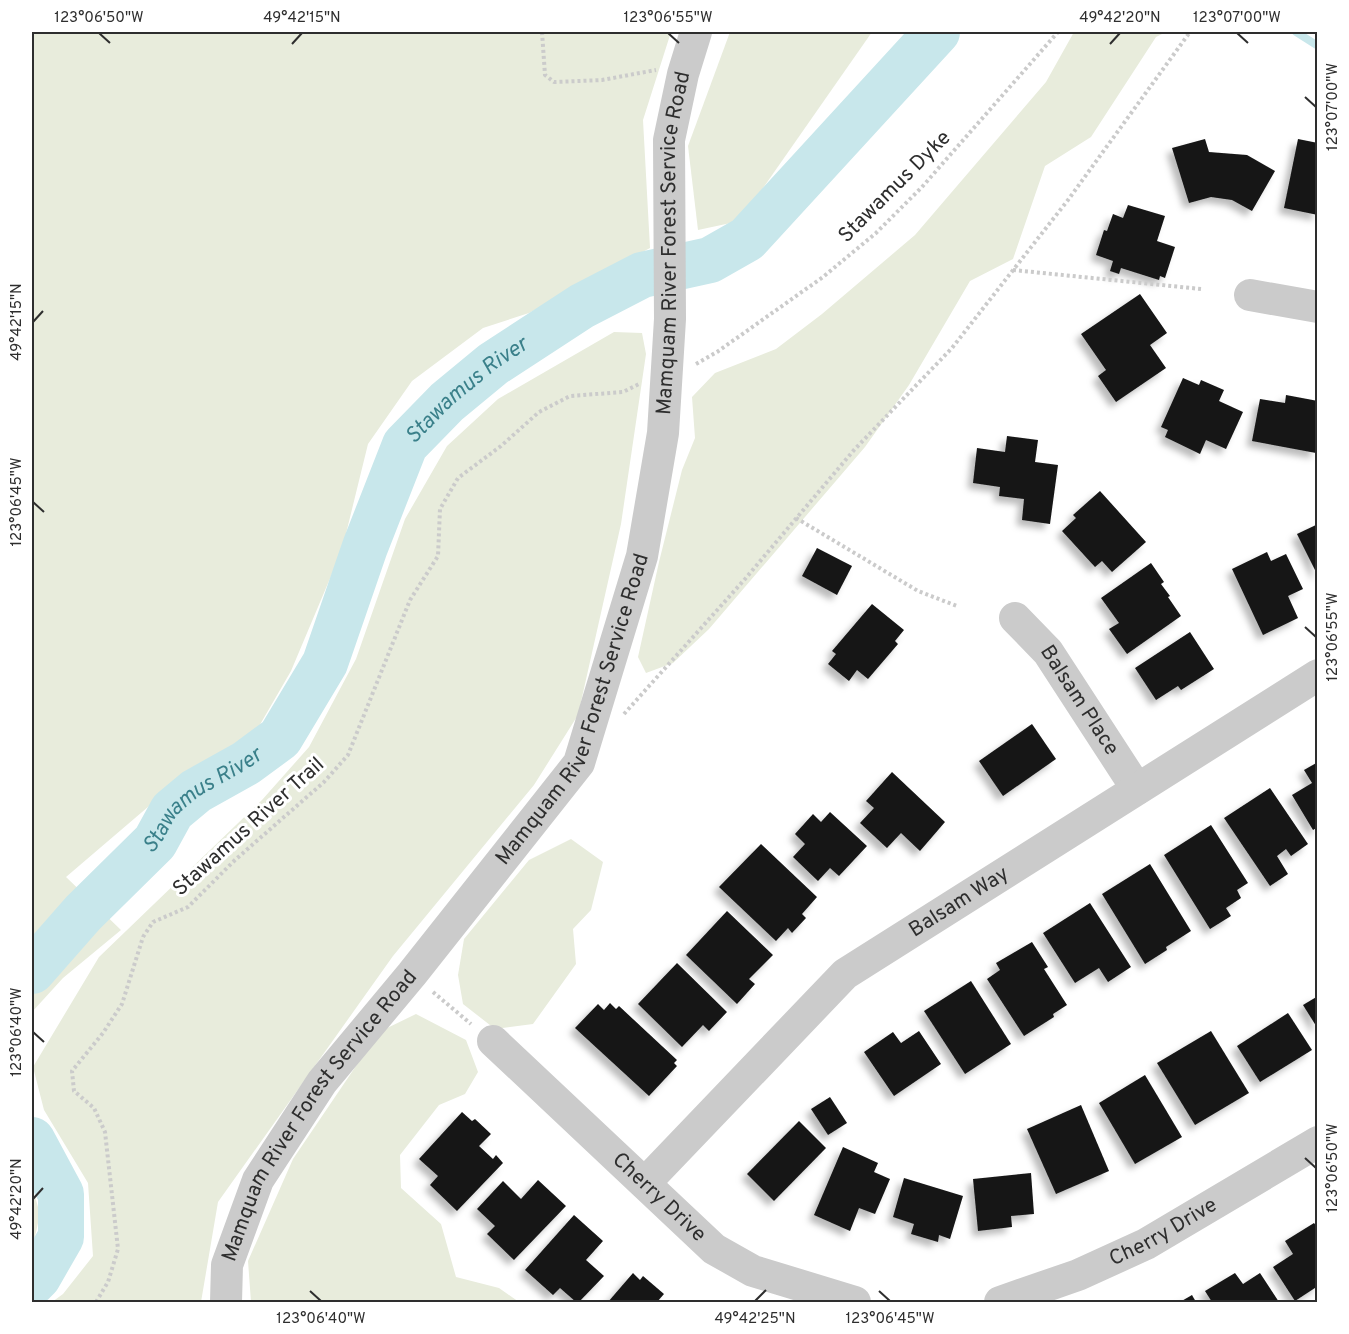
<svg xmlns="http://www.w3.org/2000/svg" width="1349" height="1334" font-family="Overpass,sans-serif">
<style>
.green{fill:#e8ecdc}
.lines{fill:none;stroke-linecap:round;stroke-linejoin:round}
.stream{stroke:#c8e7eb;stroke-width:8}
.river{stroke:#c8e7eb;stroke-width:46}
.building{fill:#151515;filter:url(#shadow)}
.path{stroke:#cbcbcb;stroke-width:4;stroke-dasharray:3 3;stroke-linecap:butt}
.minor{stroke:#cbcbcb;stroke-width:32}
.ticks{fill:none;stroke:#2e2e2e;stroke-width:2}
.labels{text-anchor:middle;dominant-baseline:central;stroke-width:6;stroke-linejoin:round;paint-order:stroke}
.street-label{font-size:21px;fill:#2e2e2e;stroke:#fff}
.water-label{font-size:22px;font-style:italic;fill:#3a808a;stroke:#fff}
.neatline{fill:none;stroke:#2e2e2e;stroke-width:2}
.ticks-label{font-size:15px;text-anchor:middle;fill:#2e2e2e}
</style>
<defs>
<filter id="shadow"><feDropShadow dx="-5.5" dy="5.5" stdDeviation="3" flood-color="#0004"/></filter>
</defs>
<rect width="100%" height="100%" fill="#fff"/>
<g class="green">
<path d="M 32,32 L 671,32 L 643,120 L 650,248 L 529,313 L 483,328 L 412,381 L 368,444 L 342,550 L 291,671 L 258,728 L 176,783 L 66,877 L 121,930 L 63,978 L 32,1012 Z"/>
<path d="M 730,32 L 872,32 L 740,221 L 698,230 L 688,146 Z"/>
<path d="M 1074,32 L 1166,32 L 1156,37 L 1091,137 L 1045,166 L 1013,259 L 970,281 L 909,385 L 865,447 L 709,629 L 673,663 L 646,673 L 638,657 L 659,562 L 682,470 L 695,438 L 692,397 L 715,373 L 776,349 L 822,314 L 915,235 L 1046,82 Z"/>
<path d="M 614,332 L 642,333 L 646,354 L 621,524 L 578,715 L 534,785 L 393,956 L 218,1202 L 201,1302 L 52,1302 L 63,1294 L 93,1256 L 88,1183 L 44,1110 L 33,1067 L 99,957 L 262,800 L 309,747 L 356,659 L 405,519 L 447,446 L 498,399 Z"/>
<path d="M 571,839 L 603,862 L 591,910 L 573,929 L 576,964 L 533,1024 L 495,1029 L 463,1004 L 458,975 L 464,939 L 529,860 Z"/>
<path d="M 416,1014 L 466,1040 L 478,1072 L 465,1094 L 439,1105 L 400,1155 L 401,1188 L 441,1224 L 456,1277 L 499,1288 L 519,1302 L 251,1302 L 248,1261 L 293,1159 L 379,1032 Z"/>
<path d="M 32,1186 L 40,1214 L 32,1250 Z"/>
</g>
<g class="lines">
<path class="stream" d="M 1296,32 L 1318,46"/>
<g class="river">
<path id="s1" d="M 32,971 L 83,913 L 155,842 L 172,811 L 196,791 L 246,763 L 280,738 L 325,663 L 365,547 L 405,445 L 447,402 L 493,364 L 582,306 L 642,275 L 710,260 L 747,239 L 937,32"/>
<path d="M 32,1140 L 61,1194 L 61,1237 L 38,1277 L 32,1283"/>
</g>
</g>
<g class="building">
<path d="M 1205,139 L 1209,152 L 1247,155 L 1275,171 L 1252,211 L 1232,200 L 1211,197 L 1189,203 L 1172,148 Z"/>
<path d="M 1298,139 L 1318,143 L 1318,215 L 1284,208 Z"/>
<path d="M 1128,205 L 1165,216 L 1157,241 L 1175,247 L 1165,278 L 1160,276 L 1159,280 L 1121,268 L 1119,274 L 1110,271 L 1113,261 L 1096,255 L 1104,230 L 1107,231 L 1113,214 L 1123,218 Z"/>
<path d="M 1140,294 L 1167,333 L 1150,345 L 1166,368 L 1116,402 L 1098,376 L 1106,370 L 1081,334 Z"/>
<path d="M 1183,378 L 1199,385 L 1201,380 L 1224,390 L 1219,401 L 1243,412 L 1226,449 L 1206,440 L 1200,454 L 1165,437 L 1168,430 L 1161,427 Z"/>
<path d="M 1286,395 L 1318,401 L 1316,453 L 1252,441 L 1260,399 L 1285,403 Z"/>
<path d="M 1007,436 L 1038,440 L 1035,462 L 1058,465 L 1050,524 L 1022,520 L 1024,499 L 999,496 L 1000,487 L 973,483 L 977,448 L 1005,452 Z"/>
<path d="M 1100,491 L 1146,542 L 1112,572 L 1102,561 L 1095,567 L 1062,531 L 1076,518 L 1073,515 Z"/>
<path d="M 1318,524 L 1318,576 L 1297,534 Z"/>
<path d="M 817,548 L 852,566 L 837,595 L 802,576 Z"/>
<path d="M 1267,552 L 1271,561 L 1286,554 L 1303,589 L 1288,596 L 1298,618 L 1263,635 L 1232,569 Z"/>
<path d="M 1151,563 L 1164,582 L 1161,584 L 1170,596 L 1168,597 L 1181,616 L 1127,654 L 1109,629 L 1119,623 L 1101,598 Z"/>
<path d="M 872,604 L 904,630 L 895,641 L 898,644 L 868,679 L 857,670 L 849,681 L 828,664 L 836,654 L 832,651 Z"/>
<path d="M 1190,632 L 1214,669 L 1181,690 L 1178,686 L 1156,700 L 1135,668 Z"/>
<path d="M 1032,724 L 1056,759 L 1003,796 L 979,761 Z"/>
<path d="M 1318,762 L 1318,827 L 1313,830 L 1292,795 L 1312,783 L 1304,770 Z"/>
<path d="M 892,772 L 945,822 L 920,851 L 901,833 L 887,848 L 860,823 L 874,808 L 866,801 Z"/>
<path d="M 1270,788 L 1308,844 L 1291,856 L 1286,849 L 1277,856 L 1288,874 L 1270,886 L 1224,818 Z"/>
<path d="M 830,812 L 867,846 L 839,876 L 830,868 L 818,881 L 793,857 L 805,844 L 795,834 L 813,814 L 821,822 Z"/>
<path d="M 1211,825 L 1248,883 L 1237,890 L 1241,898 L 1226,908 L 1231,916 L 1210,929 L 1164,855 Z"/>
<path d="M 761,844 L 817,897 L 802,914 L 806,918 L 792,933 L 788,928 L 776,941 L 719,887 Z"/>
<path d="M 1150,864 L 1191,931 L 1166,947 L 1167,950 L 1145,964 L 1102,894 Z"/>
<path d="M 1090,903 L 1131,967 L 1108,982 L 1099,968 L 1075,983 L 1043,933 Z"/>
<path d="M 727,911 L 773,955 L 749,979 L 755,984 L 737,1004 L 686,955 Z"/>
<path d="M 1032,942 L 1048,967 L 1044,969 L 1067,1005 L 1053,1014 L 1054,1017 L 1024,1036 L 987,979 L 1000,970 L 996,963 Z"/>
<path d="M 677,963 L 727,1012 L 709,1031 L 703,1025 L 682,1047 L 638,1004 Z"/>
<path d="M 971,981 L 1011,1044 L 965,1074 L 924,1011 Z"/>
<path d="M 1318,996 L 1318,1029 L 1303,1005 Z"/>
<path d="M 610,1003 L 616,1009 L 619,1006 L 677,1060 L 674,1063 L 677,1066 L 649,1096 L 575,1028 L 598,1004 L 604,1010 Z"/>
<path d="M 1288,1013 L 1312,1050 L 1260,1082 L 1237,1046 Z"/>
<path d="M 919,1031 L 941,1064 L 894,1096 L 864,1052 L 893,1032 L 901,1043 Z"/>
<path d="M 1211,1031 L 1249,1093 L 1195,1125 L 1157,1063 Z"/>
<path d="M 1145,1075 L 1182,1137 L 1135,1164 L 1099,1103 Z"/>
<path d="M 830,1097 L 847,1123 L 828,1135 L 811,1109 Z"/>
<path d="M 1081,1105 L 1109,1171 L 1056,1194 L 1027,1129 Z"/>
<path d="M 462,1112 L 472,1121 L 475,1119 L 491,1134 L 479,1146 L 493,1159 L 496,1155 L 503,1163 L 457,1211 L 430,1185 L 438,1176 L 419,1159 Z"/>
<path d="M 799,1121 L 826,1148 L 774,1201 L 747,1174 Z"/>
<path d="M 843,1147 L 878,1163 L 874,1172 L 890,1179 L 875,1214 L 859,1208 L 850,1231 L 814,1215 Z"/>
<path d="M 1031,1173 L 1034,1214 L 1011,1216 L 1012,1227 L 978,1231 L 973,1179 Z"/>
<path d="M 904,1178 L 963,1196 L 950,1239 L 939,1235 L 938,1242 L 911,1234 L 914,1224 L 893,1217 Z"/>
<path d="M 538,1180 L 566,1206 L 514,1260 L 487,1234 L 495,1226 L 477,1209 L 503,1181 L 521,1199 Z"/>
<path d="M 574,1215 L 603,1241 L 586,1260 L 604,1276 L 579,1302 L 576,1302 L 560,1288 L 553,1295 L 525,1270 Z"/>
<path d="M 1314,1223 L 1318,1228 L 1318,1286 L 1295,1301 L 1273,1267 L 1293,1254 L 1285,1241 Z"/>
<path d="M 633,1273 L 640,1280 L 643,1276 L 664,1294 L 657,1302 L 608,1302 Z"/>
<path d="M 1235,1273 L 1243,1284 L 1260,1273 L 1279,1302 L 1212,1302 L 1205,1291 Z"/>
<path d="M 1192,1295 L 1196,1302 L 1180,1302 Z"/>
</g>
<g class="lines">
<g class="path">
<path d="M 542,32 L 545,75 L 554,82 L 602,80 L 656,70"/>
<path d="M 1013,270 L 1201,289"/>
<path d="M 696,364 L 717,352 L 823,277 L 876,233 L 922,187 L 1058,32"/>
<path d="M 796,518 L 918,591 L 957,606"/>
<path d="M 624,714 L 745,579 L 854,450 L 952,348 L 1068,200 L 1190,32"/>
<path d="M 433,992 L 471,1024"/>
<path d="M 96,1302 L 108,1282 L 118,1249 L 105,1132 L 94,1108 L 74,1091 L 72,1071 L 103,1033 L 122,1004 L 143,937 L 153,922 L 188,907 L 235,860 L 324,782 L 348,755 L 410,600 L 438,556 L 440,509 L 458,478 L 501,446 L 539,412 L 570,396 L 623,392 L 639,384"/>
</g>
<g class="minor">
<path d="M 1250,295 L 1318,307"/>
<path id="s2" d="M 1015,618 L 1048,652 L 1137,789"/>
<path id="s3" d="M 493,1041 L 714,1249 L 753,1271 L 855,1302"/>
<path id="s4" d="M 645,1183 L 845,974 L 1318,675"/>
<path id="s5" d="M 226,1302 L 227,1265 L 258,1180 L 322,1082 L 412,974 L 579,763 L 642,556 L 663,433 L 670,319 L 669,140 L 683,74 L 696,32"/>
<path id="s6" d="M 1000,1302 L 1078,1275 L 1146,1244 L 1318,1142"/>
</g>
</g>
<path class="ticks" d="M 99,33 L 110,43M 668,33 L 679,43M 1237,33 L 1248,43M 292,44 L 302,33M 1110,44 L 1120,33M 1305,97 L 1316,107M 33,322 L 43,311M 33,502 L 44,512M 1305,627 L 1316,637M 33,1032 L 44,1042M 1305,1158 L 1316,1168M 33,1199 L 43,1188M 310,1291 L 321,1301M 879,1291 L 890,1301M 755,1301 L 766,1290"/>
<g class="labels">
<g class="street-label">
<text transform="translate(895 187) rotate(-45)">Stawamus Dyke</text>
<text stroke="none"><textPath href="#s5" startOffset="1186">Mamquam River Forest Service Road</textPath></text>
<text stroke="none"><textPath href="#s2" startOffset="105">Balsam Place</textPath></text>
<text stroke="none"><textPath href="#s5" startOffset="700">Mamquam River Forest Service Road</textPath></text>
<text transform="translate(249 827) rotate(-42)">Stawamus River Trail</text>
<text stroke="none"><textPath href="#s4" startOffset="424">Balsam Way</textPath></text>
<text stroke="none"><textPath href="#s5" startOffset="214">Mamquam River Forest Service Road</textPath></text>
<text stroke="none"><textPath href="#s3" startOffset="228">Cherry Drive</textPath></text>
<text stroke="none"><textPath href="#s6" startOffset="178">Cherry Drive</textPath></text>
</g>
<g class="water-label">
<text stroke="none"><textPath href="#s1" startOffset="747">Stawamus River</textPath></text>
<text stroke="none"><textPath href="#s1" startOffset="243">Stawamus River</textPath></text>
</g>
</g>
<rect width="1349" height="1334" fill="none" stroke="#ffffff" stroke-width="66"/>
<rect x="33" y="33" width="1283" height="1268" class="neatline"/>
<g class="ticks-label">
<text x="99" y="22">123°06'50"W</text>
<text x="302" y="22">49°42'15"N</text>
<text x="668" y="22">123°06'55"W</text>
<text x="1120" y="22">49°42'20"N</text>
<text x="1237" y="22">123°07'00"W</text>
<text transform="translate(1332 107) rotate(-90)" y="5">123°07'00"W</text>
<text transform="translate(16 322) rotate(-90)" y="5">49°42'15"N</text>
<text transform="translate(16 502) rotate(-90)" y="5">123°06'45"W</text>
<text transform="translate(1332 637) rotate(-90)" y="5">123°06'55"W</text>
<text transform="translate(16 1032) rotate(-90)" y="5">123°06'40"W</text>
<text transform="translate(1332 1168) rotate(-90)" y="5">123°06'50"W</text>
<text transform="translate(16 1199) rotate(-90)" y="5">49°42'20"N</text>
<text x="321" y="1323">123°06'40"W</text>
<text x="755" y="1323">49°42'25"N</text>
<text x="890" y="1323">123°06'45"W</text>
</g>
</svg>
